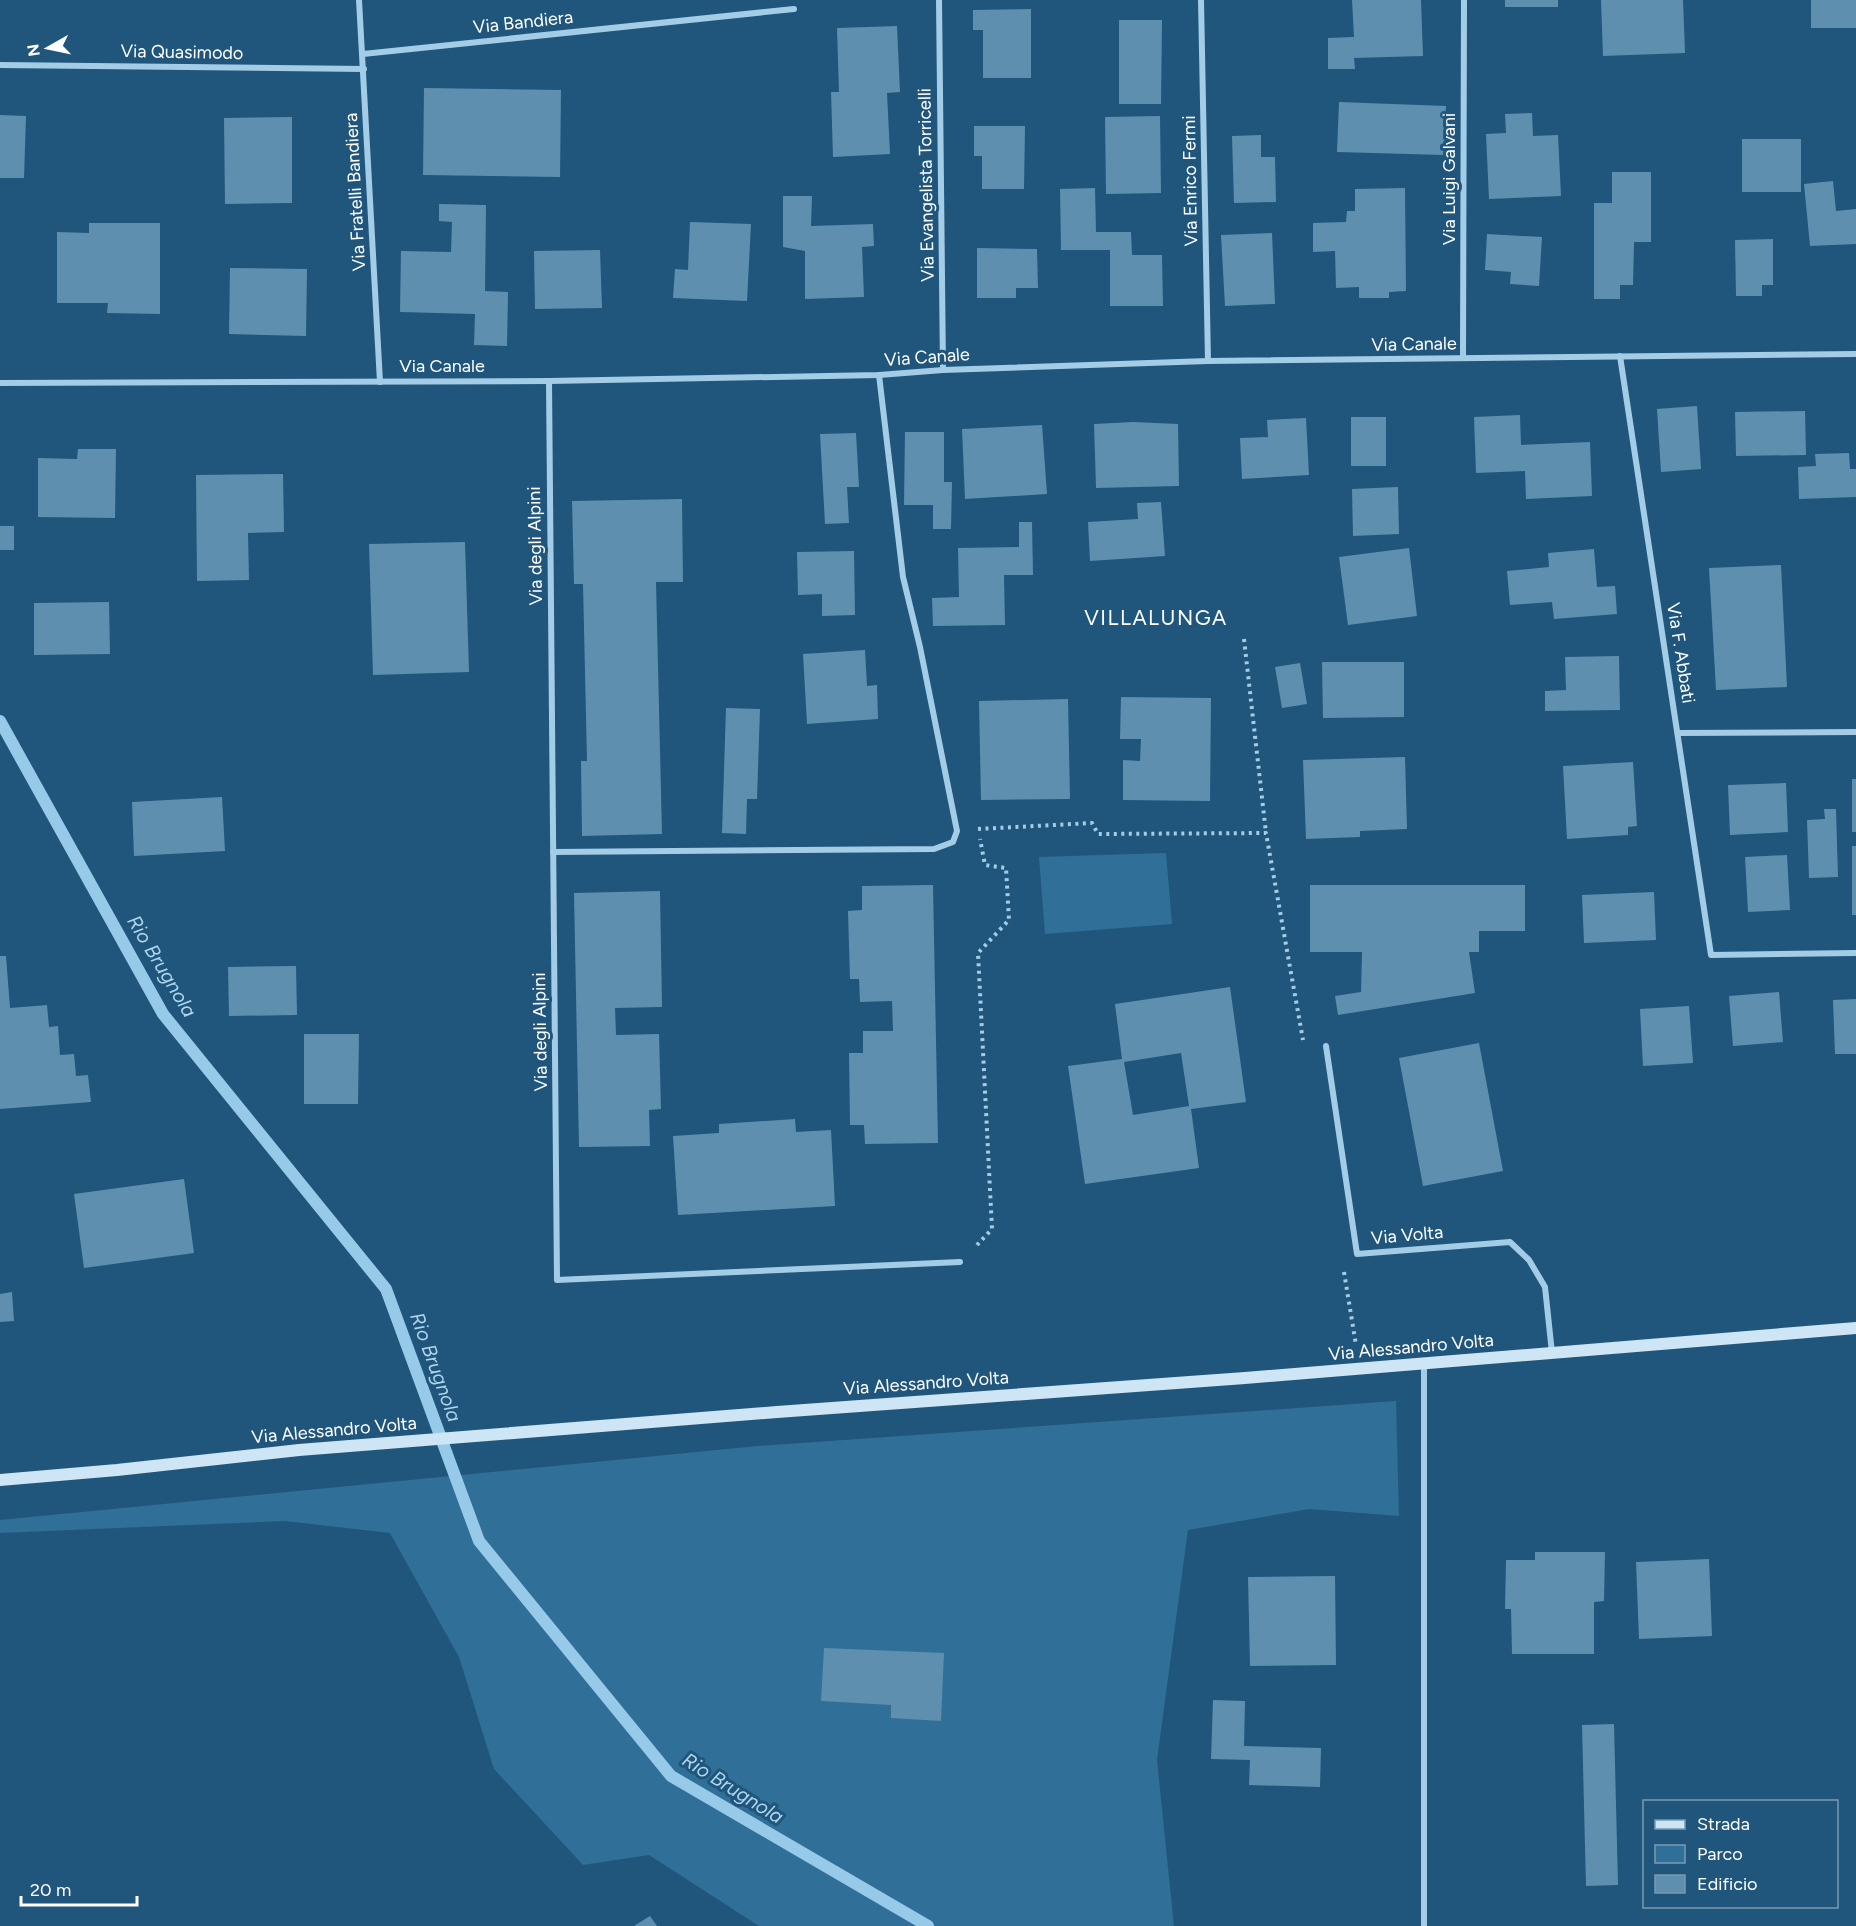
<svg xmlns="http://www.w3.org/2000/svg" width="1856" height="1926" font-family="Figtree,sans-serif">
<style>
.green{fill:#306f98}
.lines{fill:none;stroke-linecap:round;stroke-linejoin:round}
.stream{stroke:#97c9e8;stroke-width:12}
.building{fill:#5e8faf;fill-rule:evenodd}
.path{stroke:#a3cce6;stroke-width:4;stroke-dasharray:3 4.5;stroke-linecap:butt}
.street{stroke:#a3cce6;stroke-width:6}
.secondary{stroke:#cde5f5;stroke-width:12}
.labels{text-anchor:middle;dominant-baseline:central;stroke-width:6;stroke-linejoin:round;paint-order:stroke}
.street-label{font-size:18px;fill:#fff;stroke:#20567c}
.water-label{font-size:20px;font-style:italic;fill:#aed5ee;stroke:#20567c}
.quarter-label{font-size:21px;letter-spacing:1.5px;fill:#fff;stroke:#20567c}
</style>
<rect width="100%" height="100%" fill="#20567c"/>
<g class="green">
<path d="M 1166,853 L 1172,924 L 1045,934 L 1039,857 Z"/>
<path d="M 1396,1401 L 1399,1516 L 1309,1509 L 1188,1530 L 1157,1760 L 1174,1926 L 759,1926 L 649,1855 L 583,1865 L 494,1769 L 459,1657 L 390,1533 L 285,1521 L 0,1533 L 0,1520 L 758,1446 Z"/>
</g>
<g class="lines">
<path class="stream" d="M 0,721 L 163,1014 L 386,1289 L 479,1541 L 671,1776 L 928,1926"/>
</g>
<g class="building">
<path d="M 1352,0 L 1421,0 L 1423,56 L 1354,58 L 1355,69 L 1328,69 L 1328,38 L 1354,37 Z"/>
<rect x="1505" y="0" width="53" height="7"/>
<path d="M 1601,0 L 1683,0 L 1685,53 L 1603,56 Z"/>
<rect x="1811" y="0" width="45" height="28"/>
<path d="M 1031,9 L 1031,78 L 983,78 L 983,30 L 973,30 L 973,10 Z"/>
<path d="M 1119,20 L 1162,20 L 1161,104 L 1119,104 Z"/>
<path d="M 897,26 L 900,92 L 887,93 L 890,154 L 833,157 L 831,92 L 839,92 L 837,28 Z"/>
<path d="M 424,88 L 561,90 L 560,177 L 423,175 Z"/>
<path d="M 1339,102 L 1446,106 L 1444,155 L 1337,152 Z"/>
<path d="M 1532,113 L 1533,136 L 1558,135 L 1561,196 L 1489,199 L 1486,134 L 1506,133 L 1505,114 Z"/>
<path d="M 0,115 L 26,116 L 24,178 L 0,178 Z"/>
<path d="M 1160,116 L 1161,193 L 1106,194 L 1105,117 Z"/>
<path d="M 292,117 L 292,203 L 225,204 L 224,118 Z"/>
<path d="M 974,126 L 1025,126 L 1024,189 L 982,189 L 982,156 L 974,156 Z"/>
<path d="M 1261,135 L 1261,157 L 1275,157 L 1276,202 L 1234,203 L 1232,136 Z"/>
<rect x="1742" y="139" width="59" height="53"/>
<path d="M 1612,172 L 1651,172 L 1651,242 L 1634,242 L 1633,285 L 1620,285 L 1620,299 L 1594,299 L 1594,203 L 1612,203 Z"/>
<path d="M 1833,181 L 1836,211 L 1856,209 L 1856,244 L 1810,246 L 1804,184 Z"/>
<path d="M 1095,188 L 1096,232 L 1131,232 L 1132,255 L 1162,255 L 1163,306 L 1110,306 L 1110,250 L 1061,250 L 1060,189 Z"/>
<path d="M 1405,188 L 1406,291 L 1389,292 L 1389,298 L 1359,298 L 1359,287 L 1336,288 L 1335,251 L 1313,252 L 1313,223 L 1346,222 L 1347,211 L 1355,211 L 1355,189 Z"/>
<path d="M 783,196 L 812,196 L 811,226 L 873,224 L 874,246 L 862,247 L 864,297 L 805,299 L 805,251 L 783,247 Z"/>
<path d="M 439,204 L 486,205 L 485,291 L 508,292 L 507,346 L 474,345 L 475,314 L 400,312 L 401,251 L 451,252 L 452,222 L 439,221 Z"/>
<path d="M 690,222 L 751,224 L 747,301 L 673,298 L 675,269 L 688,270 Z"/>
<path d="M 89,223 L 160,223 L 160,314 L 107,313 L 108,303 L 57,303 L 57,232 L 89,233 Z"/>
<path d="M 1272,233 L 1275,304 L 1225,306 L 1221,235 Z"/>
<path d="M 1487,234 L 1542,237 L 1539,286 L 1510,284 L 1511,272 L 1485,270 Z"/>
<path d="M 1773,239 L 1773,285 L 1762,285 L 1762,296 L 1736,296 L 1735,240 Z"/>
<path d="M 977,248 L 1037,249 L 1038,288 L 1016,288 L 1016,298 L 977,298 Z"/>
<path d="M 600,250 L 602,308 L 535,309 L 534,251 Z"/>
<path d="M 230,268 L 307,269 L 306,336 L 229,334 Z"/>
<path d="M 1697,406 L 1701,469 L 1661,472 L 1657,409 Z"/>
<path d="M 1805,411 L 1806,455 L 1736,456 L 1735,412 Z"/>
<path d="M 1520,415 L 1521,445 L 1590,442 L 1592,496 L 1526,499 L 1525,471 L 1476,473 L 1474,417 Z"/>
<rect x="1351" y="417" width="35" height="49"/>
<path d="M 1306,418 L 1309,475 L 1242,479 L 1240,438 L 1268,437 L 1267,420 Z"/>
<path d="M 1133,422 L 1178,424 L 1179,486 L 1096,488 L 1094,424 Z"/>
<path d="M 1042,425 L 1047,494 L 965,499 L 962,429 Z"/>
<path d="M 905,432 L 944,432 L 944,482 L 952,482 L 951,529 L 933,529 L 933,505 L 904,505 Z"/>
<path d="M 856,433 L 859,487 L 847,487 L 849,523 L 825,524 L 820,434 Z"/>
<path d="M 78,449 L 116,449 L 115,518 L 38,517 L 38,458 L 77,459 Z"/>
<path d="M 1849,453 L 1850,469 L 1856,469 L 1856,497 L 1799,499 L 1798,467 L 1816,466 L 1815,454 Z"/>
<path d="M 283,474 L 284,532 L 248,533 L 249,580 L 197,581 L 196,475 Z"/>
<path d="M 1398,487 L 1399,534 L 1353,536 L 1352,489 Z"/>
<path d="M 682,499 L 683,582 L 656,582 L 662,834 L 582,836 L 581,761 L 587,761 L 583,584 L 574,584 L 572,501 Z"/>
<path d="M 1161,502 L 1165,556 L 1090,561 L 1088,522 L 1138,519 L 1137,503 Z"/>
<path d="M 1019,522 L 1032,522 L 1033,575 L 1004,575 L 1005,625 L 933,626 L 932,598 L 959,597 L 958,548 L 1019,547 Z"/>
<rect x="0" y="526" width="14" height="24"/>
<path d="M 465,542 L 469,672 L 373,675 L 369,544 Z"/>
<path d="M 1409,548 L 1417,616 L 1348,625 L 1339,557 Z"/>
<path d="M 1594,549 L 1597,587 L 1615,586 L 1617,614 L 1554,619 L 1552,602 L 1510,605 L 1507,571 L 1549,567 L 1548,553 Z"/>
<path d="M 854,551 L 855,615 L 822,616 L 822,594 L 798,595 L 797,552 Z"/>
<path d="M 1781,565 L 1787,687 L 1716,690 L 1709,568 Z"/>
<path d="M 109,602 L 110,654 L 34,655 L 34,603 Z"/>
<path d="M 865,650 L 867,686 L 877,685 L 878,719 L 807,724 L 803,654 Z"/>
<path d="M 1619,656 L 1620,710 L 1545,711 L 1545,691 L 1566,690 L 1565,657 Z"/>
<path d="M 1322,662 L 1404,662 L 1404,717 L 1323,718 Z"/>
<path d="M 1300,663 L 1307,704 L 1282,708 L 1275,667 Z"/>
<path d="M 1121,697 L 1211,698 L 1210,801 L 1123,800 L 1123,760 L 1140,761 L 1141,739 L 1120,739 Z"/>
<path d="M 1068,699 L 1070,799 L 981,800 L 979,701 Z"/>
<path d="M 726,708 L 760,709 L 757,799 L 747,799 L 746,834 L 722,833 Z"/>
<path d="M 1405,757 L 1407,829 L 1360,831 L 1360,837 L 1306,839 L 1303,760 Z"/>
<path d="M 1633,762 L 1637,826 L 1628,827 L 1628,835 L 1567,839 L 1563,766 Z"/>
<rect x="1852" y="779" width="4" height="53"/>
<path d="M 1786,783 L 1788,832 L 1730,835 L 1728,785 Z"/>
<path d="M 222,797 L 225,851 L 134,856 L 132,802 Z"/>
<path d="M 1824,809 L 1836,809 L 1838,877 L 1809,878 L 1807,820 L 1825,819 Z"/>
<rect x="1852" y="846" width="4" height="69"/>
<path d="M 1787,855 L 1790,910 L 1748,912 L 1745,857 Z"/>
<path d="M 933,885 L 938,1143 L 865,1144 L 864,1125 L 850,1125 L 849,1053 L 863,1053 L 863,1031 L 893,1031 L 892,1001 L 860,1002 L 859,979 L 850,979 L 848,911 L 862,910 L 862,886 Z"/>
<path d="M 1310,885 L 1525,885 L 1525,931 L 1479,931 L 1479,952 L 1469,952 L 1475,993 L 1338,1015 L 1335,996 L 1361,992 L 1362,952 L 1310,952 Z"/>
<path d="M 660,891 L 662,1007 L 615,1008 L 616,1035 L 659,1034 L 661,1109 L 649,1110 L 650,1146 L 579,1147 L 574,893 Z"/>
<path d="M 1654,892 L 1656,940 L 1584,943 L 1582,895 Z"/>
<path d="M 0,956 L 6,956 L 10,1008 L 47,1005 L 49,1027 L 58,1026 L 60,1055 L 74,1054 L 76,1076 L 88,1075 L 91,1102 L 0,1109 Z"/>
<path d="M 296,966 L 297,1015 L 229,1016 L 228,967 Z"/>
<path d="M 1230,987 L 1246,1102 L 1191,1109 L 1199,1168 L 1085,1184 L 1068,1066 L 1122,1059 L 1115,1004 ZM 1181,1053 L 1189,1106 L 1133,1115 L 1124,1062 Z"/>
<path d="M 1779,992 L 1783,1042 L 1733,1046 L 1729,996 Z"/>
<path d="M 1856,999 L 1856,1054 L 1835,1054 L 1833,1000 Z"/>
<path d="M 1689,1006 L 1693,1063 L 1643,1066 L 1640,1009 Z"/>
<path d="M 304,1034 L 359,1034 L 358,1104 L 304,1104 Z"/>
<path d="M 1479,1043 L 1503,1171 L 1423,1186 L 1399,1058 Z"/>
<path d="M 795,1119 L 796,1132 L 831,1130 L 835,1206 L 678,1215 L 673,1136 L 719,1133 L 719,1124 Z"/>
<path d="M 184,1179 L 194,1253 L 84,1268 L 74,1194 Z"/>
<path d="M 12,1292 L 14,1321 L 0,1322 L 0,1294 Z"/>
<path d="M 1535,1552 L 1605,1552 L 1604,1601 L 1594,1602 L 1594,1654 L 1512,1654 L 1511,1609 L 1505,1609 L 1506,1560 L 1535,1560 Z"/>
<path d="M 1709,1559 L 1712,1636 L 1639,1639 L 1636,1562 Z"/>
<path d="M 1335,1576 L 1336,1665 L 1250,1666 L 1248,1577 Z"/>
<path d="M 824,1648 L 944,1653 L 941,1721 L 891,1718 L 891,1705 L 821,1701 Z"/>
<path d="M 1213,1700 L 1245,1701 L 1244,1746 L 1321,1748 L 1320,1787 L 1249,1785 L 1250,1760 L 1211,1759 Z"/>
<path d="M 1614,1724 L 1618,1885 L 1586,1886 L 1582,1725 Z"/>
<path d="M 650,1916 L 657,1926 L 634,1926 Z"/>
</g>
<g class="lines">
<g class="path">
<path d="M 1244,639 L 1266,833"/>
<path d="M 978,829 L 1092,823 L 1098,834 L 1266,833 L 1303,1040"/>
<path d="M 977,1245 L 992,1229 L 978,953 L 1009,920 L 1006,868 L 985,865 L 980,839"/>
<path d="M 1344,1272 L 1356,1345"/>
</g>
<g class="street">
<path d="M 359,0 L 380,382"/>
<path d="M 939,0 L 943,370"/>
<path d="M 1201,0 L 1208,361"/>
<path d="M 363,54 L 794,9"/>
<path d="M 0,65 L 364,69"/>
<path d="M 1620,356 L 1711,955 L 1856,953"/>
<path d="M 1463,358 L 1464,0"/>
<path d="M 549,381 L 557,1280 L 960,1262"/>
<path d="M 0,383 L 549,381 L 879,375 L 943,370 L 1208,361 L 1856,354"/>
<path d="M 1678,733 L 1856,732"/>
<path d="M 553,852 L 934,849 L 953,842 L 957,831 L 920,647 L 903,577 L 879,375"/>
<path d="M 1326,1046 L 1357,1254 L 1510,1242 L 1529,1260 L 1545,1287 L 1552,1353"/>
<path d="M 1424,1364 L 1424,1926"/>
</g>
<path class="secondary" d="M 0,1480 L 117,1470 L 299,1450 L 777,1412 L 1245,1378 L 1856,1328"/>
</g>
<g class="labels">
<g class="street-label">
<text transform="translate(523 22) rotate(-6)">Via Bandiera</text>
<text transform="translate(182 52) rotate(1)">Via Quasimodo</text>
<text transform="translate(1449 179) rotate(-90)">Via Luigi Galvani</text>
<text transform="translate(1190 181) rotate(-91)">Via Enrico Fermi</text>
<text transform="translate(926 185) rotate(-91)">Via Evangelista Torricelli</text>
<text transform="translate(355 192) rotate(-93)">Via Fratelli Bandiera</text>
<text transform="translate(1414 344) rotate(-1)">Via Canale</text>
<text transform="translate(927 357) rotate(-4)">Via Canale</text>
<text x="442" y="366">Via Canale</text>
<text transform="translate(535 546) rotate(-91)">Via degli Alpini</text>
<text transform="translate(1681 653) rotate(81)">Via F. Abbati</text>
<text transform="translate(540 1032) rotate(-91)">Via degli Alpini</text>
<text transform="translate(1407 1235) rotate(-5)">Via Volta</text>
<text transform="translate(1411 1347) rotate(-5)">Via Alessandro Volta</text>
<text transform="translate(926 1383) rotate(-4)">Via Alessandro Volta</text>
<text transform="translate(334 1430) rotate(-5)">Via Alessandro Volta</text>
</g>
<g class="water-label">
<text transform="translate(162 966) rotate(59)">Rio Brugnola</text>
<text transform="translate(436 1367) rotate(70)">Rio Brugnola</text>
<text transform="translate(733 1788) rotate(32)">Rio Brugnola</text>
</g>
<g class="quarter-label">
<text x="1156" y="617">VILLALUNGA</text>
</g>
</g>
<rect x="1643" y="1800" width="195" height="108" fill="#20567c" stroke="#799ab0" stroke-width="1.5"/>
<rect x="1655" y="1820" width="30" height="9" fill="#cde5f5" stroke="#799ab0" stroke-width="1.5"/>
<text x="1697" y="1830" font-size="18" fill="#ffffff">Strada</text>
<rect x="1655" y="1845" width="30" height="18" fill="#306f98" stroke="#799ab0" stroke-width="1.5"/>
<text x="1697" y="1860" font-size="18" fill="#ffffff">Parco</text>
<rect x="1655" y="1875" width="30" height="18" fill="#5e8faf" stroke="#799ab0" stroke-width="1.5"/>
<text x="1697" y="1890" font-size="18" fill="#ffffff">Edificio</text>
<g transform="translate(48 48) rotate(261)" stroke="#20567c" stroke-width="4.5" paint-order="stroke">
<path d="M0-4.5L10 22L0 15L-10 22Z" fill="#ffffff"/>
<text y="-9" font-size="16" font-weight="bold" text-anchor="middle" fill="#ffffff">N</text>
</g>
<path d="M21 1896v9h116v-9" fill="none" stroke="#ffffff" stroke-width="3"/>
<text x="30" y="1896" font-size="18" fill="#ffffff" stroke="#20567c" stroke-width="4.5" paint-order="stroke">20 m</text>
</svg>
